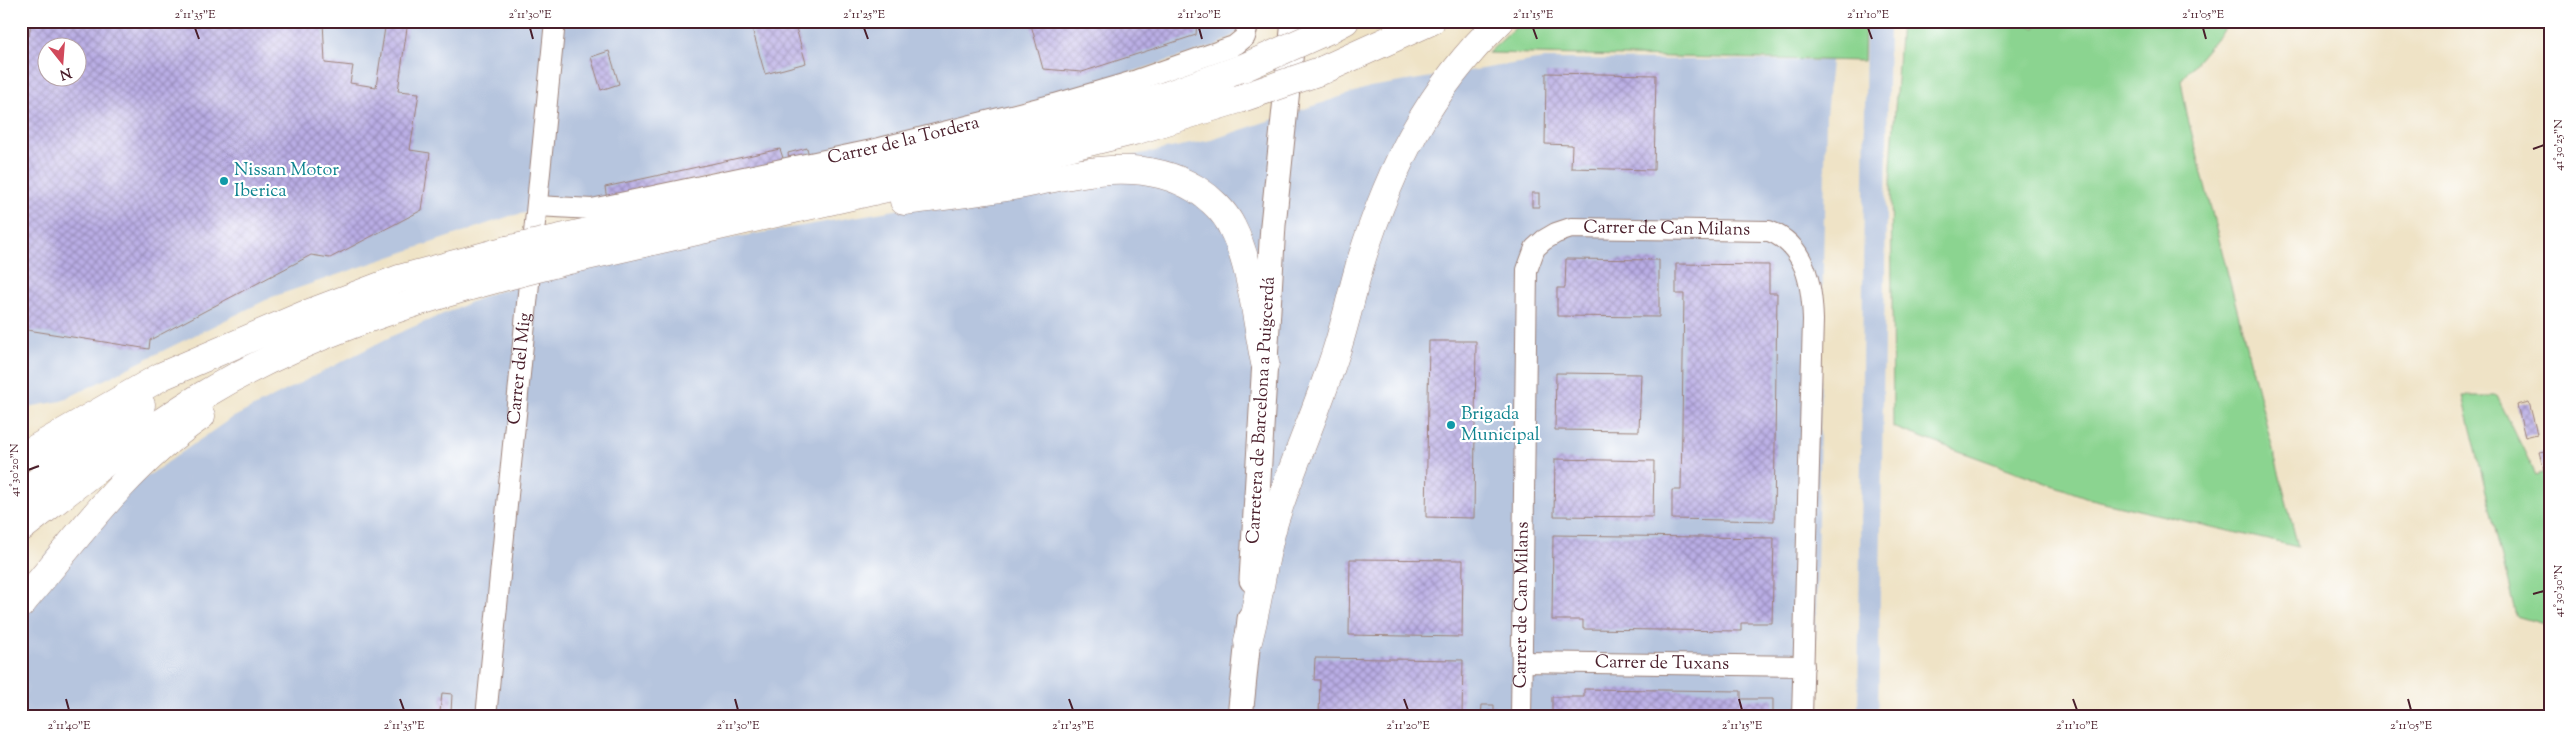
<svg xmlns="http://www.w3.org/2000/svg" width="2572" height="738" font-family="'Sorts Mill Goudy',serif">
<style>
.industrial{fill:#b6c5de;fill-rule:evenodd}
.green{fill:#8bd490;stroke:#6a7a5e}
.building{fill:url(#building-cross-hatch);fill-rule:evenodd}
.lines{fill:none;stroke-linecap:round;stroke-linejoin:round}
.minor-casing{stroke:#9c8178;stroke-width:22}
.major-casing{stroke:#9c8178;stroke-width:27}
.highway-casing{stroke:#9c8178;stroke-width:29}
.minor{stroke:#fff;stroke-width:20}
.major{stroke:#fff;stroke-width:25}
.highway{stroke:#fff;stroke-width:28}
.highway-bridge-casing{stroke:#9c8178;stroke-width:29;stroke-linecap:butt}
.highway-bridge{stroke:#fff;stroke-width:28}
.ticks{fill:none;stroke:#4a1f2b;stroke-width:2}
.culture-dot{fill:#0f9aa8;stroke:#fff;stroke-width:2}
.labels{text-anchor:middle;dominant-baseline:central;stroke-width:4.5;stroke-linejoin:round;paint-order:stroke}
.street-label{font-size:18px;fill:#4a1f2b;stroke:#fff}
.culture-label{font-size:18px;fill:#0d838f;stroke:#fff;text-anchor:start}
.neatline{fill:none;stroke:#4a1f2b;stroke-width:2}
.ticks-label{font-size:12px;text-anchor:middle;fill:#4a1f2b}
</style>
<defs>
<pattern id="building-cross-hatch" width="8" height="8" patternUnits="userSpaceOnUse" patternTransform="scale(1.25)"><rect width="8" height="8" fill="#b9ade5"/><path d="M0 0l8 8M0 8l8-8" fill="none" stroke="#988cba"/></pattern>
</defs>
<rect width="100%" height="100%" fill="#fff"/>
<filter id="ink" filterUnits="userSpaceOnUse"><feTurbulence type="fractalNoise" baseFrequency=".02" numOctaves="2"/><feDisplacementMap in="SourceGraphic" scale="10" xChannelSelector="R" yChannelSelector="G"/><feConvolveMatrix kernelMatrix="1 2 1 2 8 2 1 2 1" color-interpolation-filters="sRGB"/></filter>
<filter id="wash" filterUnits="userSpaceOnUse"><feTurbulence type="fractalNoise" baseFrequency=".0096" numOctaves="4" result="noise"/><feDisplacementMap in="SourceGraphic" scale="20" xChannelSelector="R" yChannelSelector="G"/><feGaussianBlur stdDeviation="1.12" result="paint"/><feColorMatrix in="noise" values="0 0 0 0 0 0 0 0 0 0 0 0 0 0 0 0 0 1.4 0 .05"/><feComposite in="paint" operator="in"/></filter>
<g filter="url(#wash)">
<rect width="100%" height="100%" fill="#efe3c6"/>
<g class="industrial">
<path d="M 21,21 L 1256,21 L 1218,45 L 1036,102 L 810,158 L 510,216 L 272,297 L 61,401 L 28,407 L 21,410 ZM 48,48 L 78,48 L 78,78 L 48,78 Z"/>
<path d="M 1866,21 L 1889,21 L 1878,717 L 1858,717 Z"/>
<path d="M 1543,59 L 1831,61 L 1826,116 L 1814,717 L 21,717 L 21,588 L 60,537 L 230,419 L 392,336 L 492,293 L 627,256 L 1088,177 L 1090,164 L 1211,140 L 1370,87 Z"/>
</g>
<g class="green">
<path d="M 1523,21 L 1865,21 L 1864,61 L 1488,53 Z"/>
<path d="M 1901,21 L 2022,21 L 2035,28 L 2038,21 L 2231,21 L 2181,80 L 2187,115 L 2298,547 L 2091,499 L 1893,427 L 1891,167 Z"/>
<path d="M 2463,396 L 2497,396 L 2536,475 L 2549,471 L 2551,480 L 2551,626 L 2516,616 Z"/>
</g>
<g id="blocks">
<g class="building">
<path d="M 31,21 L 323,21 L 325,63 L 353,66 L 350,83 L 376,87 L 386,21 L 408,21 L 398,91 L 419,93 L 410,150 L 430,153 L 422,210 L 330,258 L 311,255 L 150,340 L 149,349 L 21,329 L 21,35 L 29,36 ZM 48,48 L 78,48 L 78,78 L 48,78 Z"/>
<path d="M 750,21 L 794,21 L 806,63 L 765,74 Z"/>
<path d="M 1030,21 L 1197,21 L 1196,35 L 1082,72 L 1043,69 Z"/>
<path d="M 609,51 L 619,84 L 601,90 L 591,57 Z"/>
<path d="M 1546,73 L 1656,75 L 1654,170 L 1571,168 L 1572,145 L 1545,144 Z"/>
<path d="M 807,148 L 809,156 L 789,160 L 788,153 Z"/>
<path d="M 780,149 L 784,161 L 607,200 L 605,187 Z"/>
<rect x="1532" y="193" width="7" height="14"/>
<path d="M 1566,259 L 1659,260 L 1659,317 L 1557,316 L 1557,288 L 1565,288 Z"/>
<path d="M 1676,264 L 1769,265 L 1769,293 L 1777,293 L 1774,521 L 1672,519 L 1672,490 L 1681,490 L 1684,294 L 1676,294 Z"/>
<path d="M 1429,341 L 1476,341 L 1474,518 L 1426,517 Z"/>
<path d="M 1556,373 L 1641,374 L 1639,431 L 1555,430 Z"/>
<path d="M 2529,402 L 2537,434 L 2525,437 L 2517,405 Z"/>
<path d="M 2545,451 L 2550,469 L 2544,470 L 2539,452 Z"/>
<path d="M 1555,459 L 1654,461 L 1653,517 L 1554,516 Z"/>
<path d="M 1553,535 L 1774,538 L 1772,623 L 1741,623 L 1741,631 L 1583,629 L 1583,620 L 1552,620 Z"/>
<path d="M 1350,559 L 1463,560 L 1462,637 L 1349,635 Z"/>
<path d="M 1315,658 L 1463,660 L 1462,717 L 1319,717 L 1320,680 L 1314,680 Z"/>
<path d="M 1584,689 L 1741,691 L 1741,699 L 1773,699 L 1773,717 L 1552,717 L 1552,697 L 1584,697 Z"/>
<path d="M 442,693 L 452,694 L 451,713 L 440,712 Z"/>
<path d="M 1482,705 L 1494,705 L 1494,717 L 1481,717 Z"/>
</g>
</g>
</g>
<g filter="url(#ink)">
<use href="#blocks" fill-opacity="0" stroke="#9c8178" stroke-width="1"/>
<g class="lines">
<defs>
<g id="minor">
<path id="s1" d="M 537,206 L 592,209 L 872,150 L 1055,104 L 1137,80 L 1234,46 L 1245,37 L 1249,21"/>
<path id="s2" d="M 1522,662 L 1804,666"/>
<path id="s3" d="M 486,717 L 555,21"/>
<path id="s4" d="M 1521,717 L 1527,270 L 1535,248 L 1544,240 L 1556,233 L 1571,228 L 1769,231 C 1806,245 1812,285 1813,320 L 1802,717"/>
</g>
<g id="major">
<path id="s5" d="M 1252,580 L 1273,225 L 1294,21"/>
<path d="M 1240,717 L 1250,619"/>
</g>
<g id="highway">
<path d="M 1328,30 L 1345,21"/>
<path d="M 1323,70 L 1431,21"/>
<path d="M 904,201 C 940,197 976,192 1013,186 C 1074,175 1139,154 1196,189 C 1210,198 1225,212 1232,227 C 1252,266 1256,320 1265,363"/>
<path d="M 570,236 L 1041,131 L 1168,95 L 1243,68"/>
<path d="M 569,260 L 1068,147 L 1134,131 L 1239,99"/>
<path d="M 21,457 L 162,376 L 304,315 L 399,279 L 507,250"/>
<path d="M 21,495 L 66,459 L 141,405"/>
<path d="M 21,528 C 80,482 138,435 202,396 C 295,339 402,304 507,276"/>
<path d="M 21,604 C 76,539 129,465 201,416"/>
<path d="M 1248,641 C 1259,601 1263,558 1275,519 C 1293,463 1318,408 1336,352 C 1346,322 1352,291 1361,261 C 1390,168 1429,89 1500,21"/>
</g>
</defs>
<use href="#minor" class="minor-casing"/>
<use href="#major" class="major-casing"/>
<use href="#highway" class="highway-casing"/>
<use href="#minor" class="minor"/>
<use href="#major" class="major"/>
<use href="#highway" class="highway"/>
<defs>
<g id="highway-bridge">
<path d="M 1243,68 L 1328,30"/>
<path d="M 1239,99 L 1323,70"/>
<path d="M 507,250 L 570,236"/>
<path d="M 507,276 L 569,260"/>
</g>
</defs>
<use href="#highway-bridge" class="highway-bridge-casing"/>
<use href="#highway-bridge" class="highway-bridge"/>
</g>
</g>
<path class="ticks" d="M 195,28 L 199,39M 530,28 L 533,39M 864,28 L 868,39M 1199,28 L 1202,39M 1533,28 L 1537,39M 1868,28 L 1872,39M 2203,28 L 2206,39M 2533,149 L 2544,145M 28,470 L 39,466M 2533,594 L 2544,591M 66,699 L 69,710M 400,699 L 404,710M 735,699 L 738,710M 1069,699 L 1073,710M 1404,699 L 1408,710M 1739,699 L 1742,710M 2073,699 L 2077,710M 2408,699 L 2411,710"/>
<g class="culture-dot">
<circle cx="224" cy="181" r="5"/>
<circle cx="1451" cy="425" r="5"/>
</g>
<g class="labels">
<g class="street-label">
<text stroke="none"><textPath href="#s1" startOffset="374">Carrer de la Tordera</textPath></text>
<text stroke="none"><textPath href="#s4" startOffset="608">Carrer de Can Milans</textPath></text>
<text stroke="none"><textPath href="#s3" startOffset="350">Carrer del Mig</textPath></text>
<text stroke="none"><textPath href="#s5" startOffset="170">Carretera de Barcelona a Puigcerdá</textPath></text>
<text stroke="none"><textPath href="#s4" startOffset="112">Carrer de Can Milans</textPath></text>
<text stroke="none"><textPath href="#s2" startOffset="140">Carrer de Tuxans</textPath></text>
</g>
<g class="culture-label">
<text x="234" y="171">Nissan Motor<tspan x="234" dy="21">Iberica</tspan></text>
<text x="1461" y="415">Brigada<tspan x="1461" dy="21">Municipal</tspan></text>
</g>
</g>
<rect width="2572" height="738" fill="none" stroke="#fff" stroke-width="55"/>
<g transform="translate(62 62) rotate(163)"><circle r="24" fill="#ffffff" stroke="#b7a5aa"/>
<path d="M0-4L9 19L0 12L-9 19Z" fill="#d1495b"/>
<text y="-8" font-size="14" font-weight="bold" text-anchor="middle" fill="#4a1f2b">N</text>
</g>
<rect x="28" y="28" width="2516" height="682" class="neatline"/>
<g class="ticks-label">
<text x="195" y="18">2°11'35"E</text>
<text x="530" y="18">2°11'30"E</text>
<text x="864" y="18">2°11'25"E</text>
<text x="1199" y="18">2°11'20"E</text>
<text x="1533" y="18">2°11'15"E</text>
<text x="1868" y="18">2°11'10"E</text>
<text x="2203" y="18">2°11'05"E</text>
<text transform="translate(2558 145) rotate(-90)" y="4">41°30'25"N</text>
<text transform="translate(14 470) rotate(-90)" y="4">41°30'20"N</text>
<text transform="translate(2558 591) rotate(-90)" y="4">41°30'30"N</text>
<text x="69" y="729">2°11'40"E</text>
<text x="404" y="729">2°11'35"E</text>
<text x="738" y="729">2°11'30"E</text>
<text x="1073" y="729">2°11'25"E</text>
<text x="1408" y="729">2°11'20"E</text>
<text x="1742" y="729">2°11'15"E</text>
<text x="2077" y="729">2°11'10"E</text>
<text x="2411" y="729">2°11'05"E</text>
</g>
</svg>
